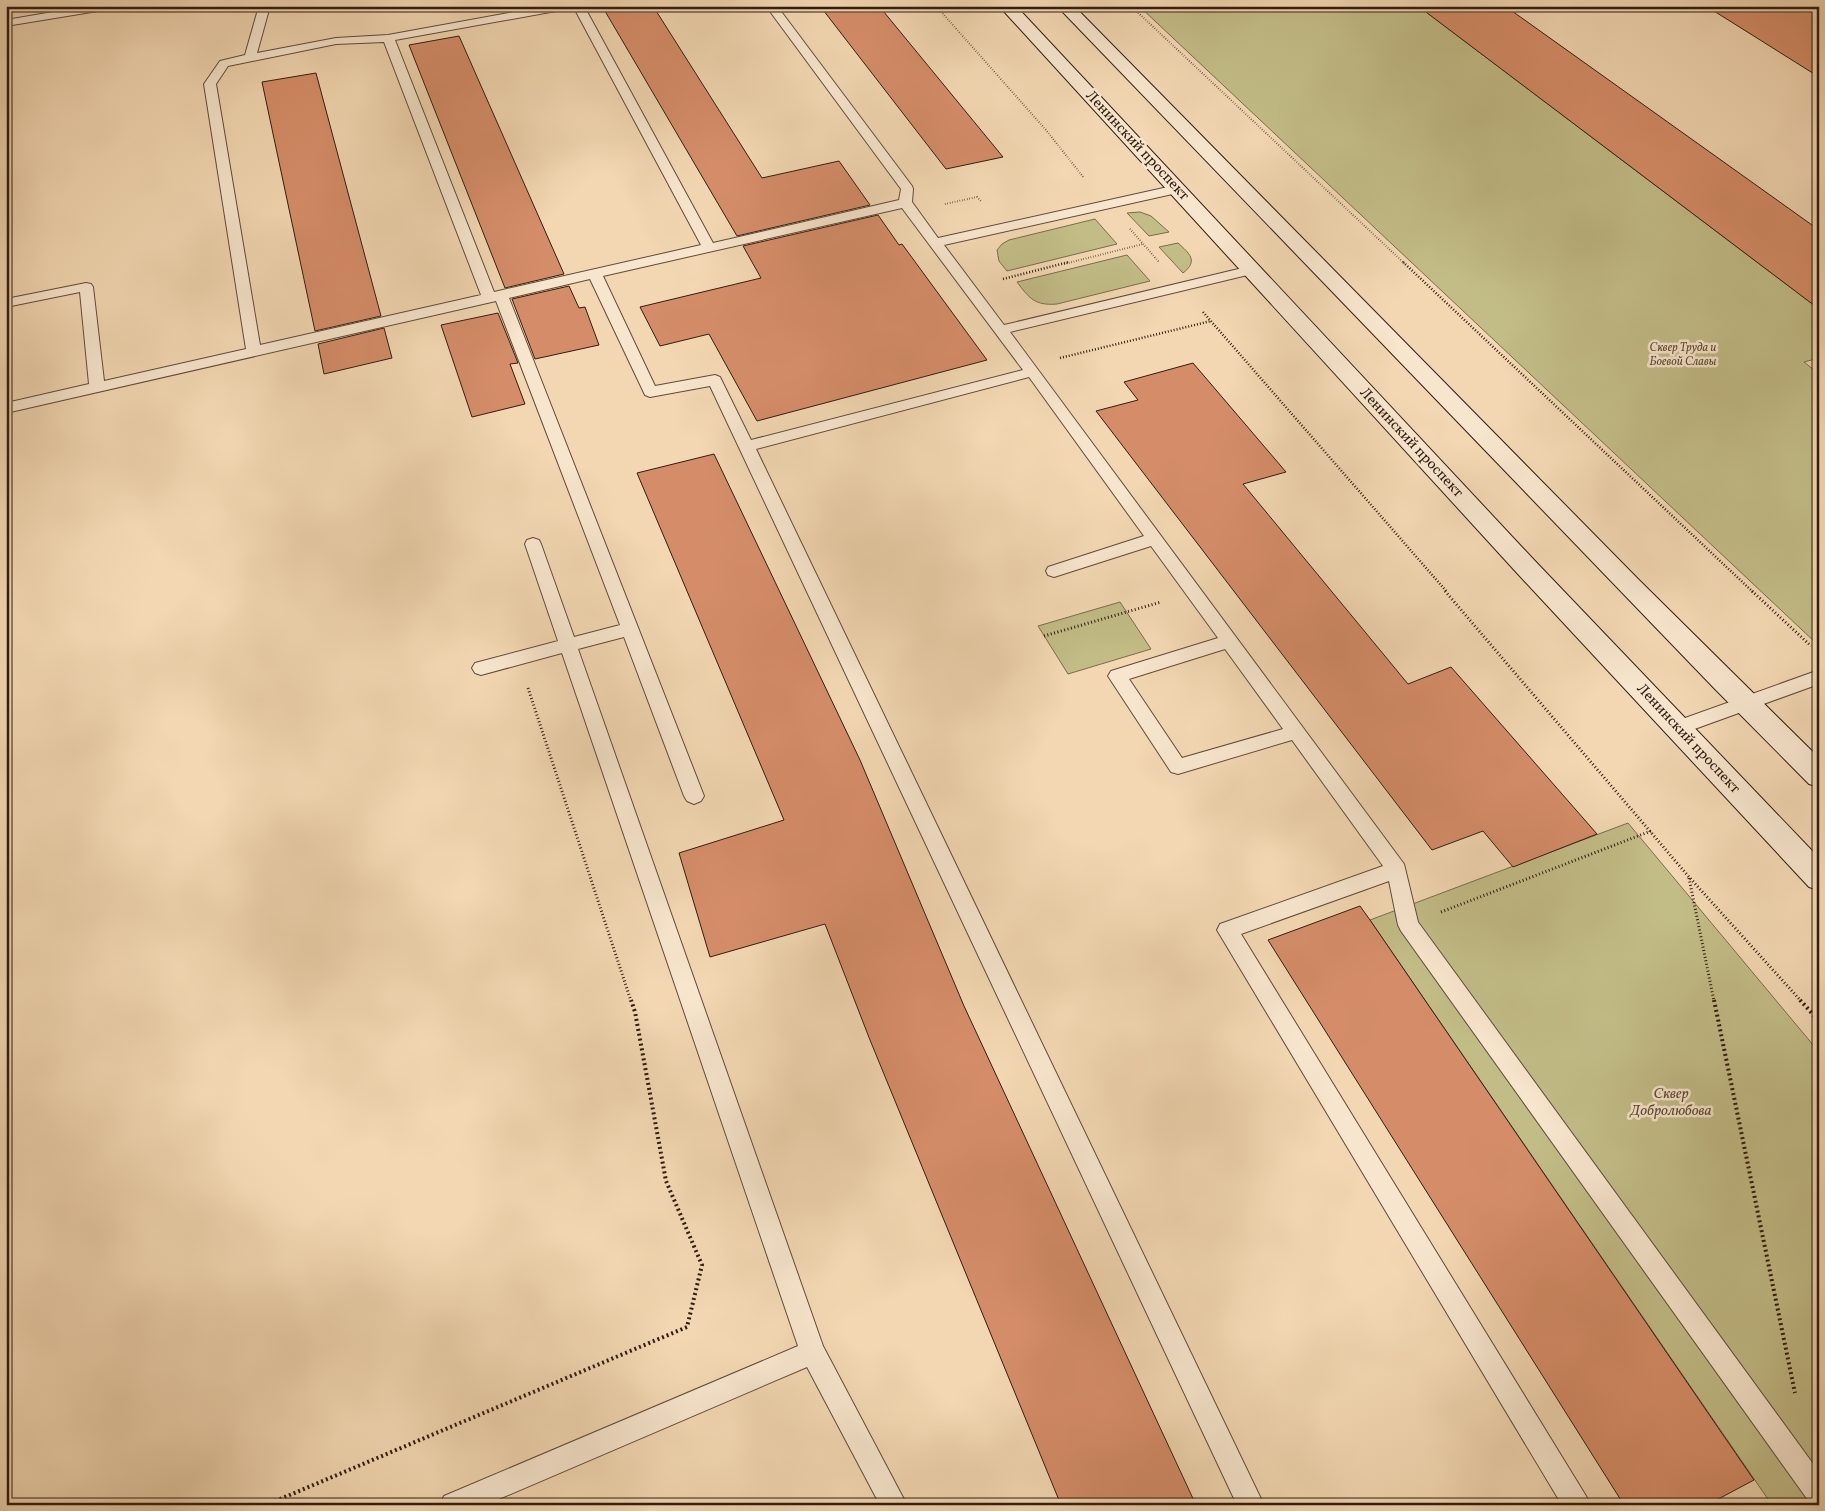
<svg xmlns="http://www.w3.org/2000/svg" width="1825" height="1511" font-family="Vollkorn,serif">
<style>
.green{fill:#c2bc87;stroke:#7a6c4c}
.building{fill:#d58d69;stroke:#311c11}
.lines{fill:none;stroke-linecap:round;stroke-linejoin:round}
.service-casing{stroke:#614b39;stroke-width:2}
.secondary-casing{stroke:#311c11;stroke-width:2}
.path-far3{stroke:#311c11;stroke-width:2;stroke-dasharray:0.5 2;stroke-linecap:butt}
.path-far2{stroke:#311c11;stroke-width:2.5;stroke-dasharray:1 2;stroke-linecap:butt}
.path-far1{stroke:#311c11;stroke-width:3;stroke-dasharray:1 2.5;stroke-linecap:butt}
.path{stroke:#311c11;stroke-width:4;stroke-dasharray:2 3;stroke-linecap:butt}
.service{fill:#f7e5cd;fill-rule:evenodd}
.secondary{fill:#f7e5cd;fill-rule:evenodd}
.labels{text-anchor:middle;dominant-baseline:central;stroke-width:5;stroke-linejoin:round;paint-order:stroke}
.far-park-label{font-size:12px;font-style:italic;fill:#5c4c34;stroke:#f7e5cd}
.street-label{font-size:15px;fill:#311c11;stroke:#f7e5cd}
.park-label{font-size:15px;font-style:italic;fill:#5c4c34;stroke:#f7e5cd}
</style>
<rect width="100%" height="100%" fill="#f2d7b2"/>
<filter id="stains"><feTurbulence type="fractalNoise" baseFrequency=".004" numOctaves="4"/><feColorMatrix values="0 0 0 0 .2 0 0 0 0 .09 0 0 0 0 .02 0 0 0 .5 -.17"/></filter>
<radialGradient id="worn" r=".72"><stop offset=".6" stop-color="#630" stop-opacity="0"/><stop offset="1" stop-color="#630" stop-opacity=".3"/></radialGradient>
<g class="green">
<path d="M 1139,6 L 1418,6 L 1819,309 L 1819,358 L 1804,362 L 1819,374 L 1819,644 L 1817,644 Z"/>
<path d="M 1140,212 L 1151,216 L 1169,232 L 1149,236 L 1127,213 Z"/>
<path d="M 1095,219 L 1117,244 L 1007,271 L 999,261 L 997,250 L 1002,244 L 1009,240 Z"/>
<path d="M 1178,243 C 1189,253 1199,261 1183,273 L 1159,247 Z"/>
<path d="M 1127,255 L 1150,281 L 1057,304 C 1035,306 1029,298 1017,282 Z"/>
<path d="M 1120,602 L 1151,649 L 1068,674 L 1038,626 Z"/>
<path d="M 1628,823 L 1819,1052 L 1819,1505 L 1772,1505 L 1370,920 Z"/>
</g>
<g class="building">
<path d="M 602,6 L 653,6 L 762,178 L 839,161 L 870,205 L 737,236 Z"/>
<path d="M 820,6 L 879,6 L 1003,157 L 946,169 Z"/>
<path d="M 1418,6 L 1505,6 L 1819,230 L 1819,309 Z"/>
<path d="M 1706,6 L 1819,6 L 1819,77 Z"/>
<path d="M 459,36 L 564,274 L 505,288 L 409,45 Z"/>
<path d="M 316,73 L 381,316 L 315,331 L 262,82 Z"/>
<path d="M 878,215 L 899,245 L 902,244 L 987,360 L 757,421 L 709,334 L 660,346 L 640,307 L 761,278 L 743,246 Z"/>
<path d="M 569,286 L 579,308 L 585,307 L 599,345 L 535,359 L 512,299 Z"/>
<path d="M 498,313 L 518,363 L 510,364 L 525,404 L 472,417 L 441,325 Z"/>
<path d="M 384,328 L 392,358 L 324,374 L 318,344 Z"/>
<path d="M 1193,363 L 1286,472 L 1243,484 L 1408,684 L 1451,667 L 1597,834 L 1513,867 L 1483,831 L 1432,850 L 1096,411 L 1138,400 L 1124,382 Z"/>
<path d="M 714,454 L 860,760 L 964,1006 L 1196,1505 L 1061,1505 L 870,1040 L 825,924 L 710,957 L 679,853 L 784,820 L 637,473 Z"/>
<path d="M 1360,906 L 1370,920 L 1754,1480 L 1707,1505 L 1624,1505 L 1268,940 Z"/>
</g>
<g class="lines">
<defs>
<g id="service">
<path d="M 88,6 L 115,6 L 110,9 L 6,26 L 6,20 Z"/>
<path d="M 259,6 L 270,6 L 257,53 L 336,38 L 388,35 L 547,6 L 572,6 L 567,9 L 395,40 L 494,292 L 701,245 L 573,6 L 584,6 L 713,243 L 899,200 L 901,189 L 766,6 L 777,6 L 912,186 L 913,189 L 912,202 L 938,238 L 1177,185 L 1182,186 L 1183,189 L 1177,193 L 944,245 L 1004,325 L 1251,266 L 1256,267 L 1258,270 L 1256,273 L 1010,332 L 1404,864 L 1418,922 L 1819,1472 L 1819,1505 L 1810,1503 L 1401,931 L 1398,925 L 1389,881 L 1241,934 L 1586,1496 L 1590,1505 L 1562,1505 L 1217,930 L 1220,924 L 1383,866 L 1292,740 L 1178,774 L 1171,772 L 1108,676 L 1111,671 L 1218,638 L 1151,546 L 1054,577 L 1048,575 L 1046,571 L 1048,567 L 1144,536 L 1029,377 L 756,449 L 1264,1505 L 1237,1505 L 710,386 L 650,397 L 645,395 L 590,279 L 509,298 L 704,796 L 701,801 L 694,804 L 687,801 L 684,796 L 624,637 L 578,649 L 823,1346 L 907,1505 L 880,1505 L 807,1367 L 485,1505 L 440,1505 L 444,1496 L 798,1346 L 562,653 L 481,675 L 475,673 L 472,668 L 475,663 L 558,641 L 525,544 L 527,540 L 533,538 L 539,540 L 541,544 L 574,637 L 620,625 L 496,301 L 6,413 L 6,403 L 89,384 L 80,292 L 6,307 L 6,299 L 86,283 L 91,284 L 93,287 L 104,381 L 246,349 L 204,84 L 220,61 L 245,55 ZM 384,42 L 481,295 L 260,345 L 216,84 L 228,66 L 336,44 ZM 902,208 L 1023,370 L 751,440 L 720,377 L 715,375 L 655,386 L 603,276 ZM 1225,649 L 1283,729 L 1182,758 L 1129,679 Z"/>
<path d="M 1819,670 L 1819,684 L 1678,735 L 1671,733 L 1669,728 L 1671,723 Z"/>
</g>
<g id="secondary">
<path d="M 999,6 L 1016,6 L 1535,561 L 1819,858 L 1819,890 L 1809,887 L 1517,573 Z"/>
<path d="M 1057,6 L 1074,6 L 1638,579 L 1819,758 L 1819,787 L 1809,784 L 1714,688 Z"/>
</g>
</defs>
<use href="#service" class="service-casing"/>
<use href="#secondary" class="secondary-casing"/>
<g class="path-far3">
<path d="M 936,6 L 1046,130 L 1084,178"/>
<path d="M 1131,6 L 1405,264"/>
<path d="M 945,204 L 977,197 L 981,201"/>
<path d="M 1130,229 L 1159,262"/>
<path d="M 1064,264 L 1143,244"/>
</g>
<g class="path-far2">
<path d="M 1403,262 L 1753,592"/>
<path d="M 1003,279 L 1069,262"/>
<path d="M 1203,312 L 1447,592"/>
<path d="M 1060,358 L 1211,321"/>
</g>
<g class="path-far1">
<path d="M 1445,591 L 1689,877 L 1801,1001"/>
<path d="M 1752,591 L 1811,646"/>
<path d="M 1044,636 L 1161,602"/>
<path d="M 528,688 L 631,1001"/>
<path d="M 1689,878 L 1714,1001"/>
<path d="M 1441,912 L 1651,831"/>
</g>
<g class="path">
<path d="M 1714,1000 L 1795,1393"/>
<path d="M 1800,1000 L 1819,1021"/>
<path d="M 266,1505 L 687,1327 L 702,1265 L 666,1181 L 635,1012 L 631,1000"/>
</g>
<use href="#service" class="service"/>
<use href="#secondary" class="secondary"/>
</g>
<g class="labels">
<g class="far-park-label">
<text x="1683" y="348">Сквер Труда и<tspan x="1683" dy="14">Боевой Славы</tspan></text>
</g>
<g class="street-label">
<text transform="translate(1137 146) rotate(47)">Ленинский проспект</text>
<text transform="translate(1411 443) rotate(47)">Ленинский проспект</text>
<text transform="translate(1688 739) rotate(47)">Ленинский проспект</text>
</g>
<g class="park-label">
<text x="1671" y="1094">Сквер<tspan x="1671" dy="17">Добролюбова</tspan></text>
</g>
</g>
<rect width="1825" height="1511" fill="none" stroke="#f2d7b2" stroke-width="25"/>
<rect x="8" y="8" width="1810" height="1496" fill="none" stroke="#311c11" stroke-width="2.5"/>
<rect x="12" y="12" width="1800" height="1486" fill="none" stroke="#311c11"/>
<rect width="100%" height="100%" filter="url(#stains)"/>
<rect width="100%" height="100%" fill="url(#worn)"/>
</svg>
